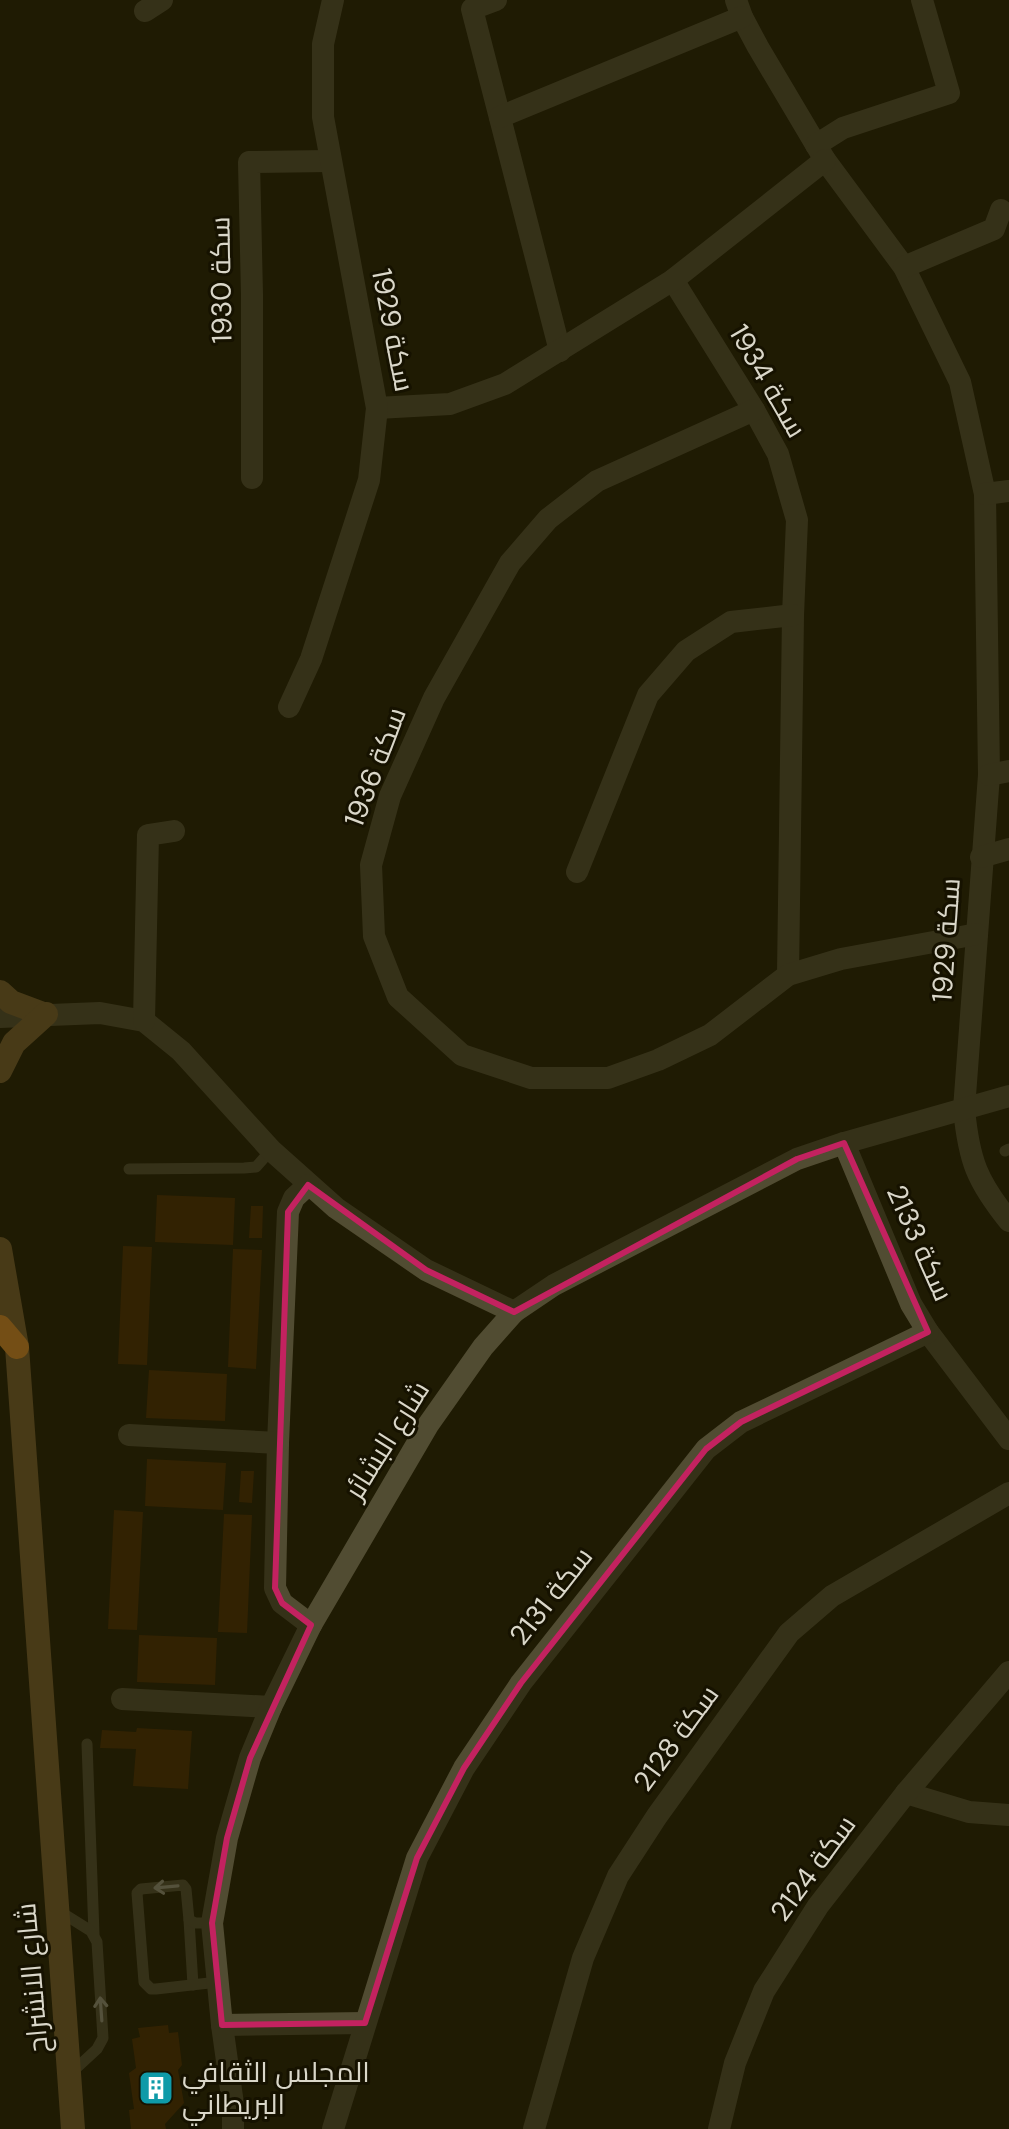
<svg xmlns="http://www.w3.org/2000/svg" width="1009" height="2129" font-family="'DM Sans',Cairo,sans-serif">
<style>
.building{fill:#4a2a00}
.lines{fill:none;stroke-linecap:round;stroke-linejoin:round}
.lane{stroke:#514c32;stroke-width:11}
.street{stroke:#514c32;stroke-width:22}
.secondary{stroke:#7a5f30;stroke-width:24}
.highway{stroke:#db8c2a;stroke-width:24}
.oneway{stroke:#96927e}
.marked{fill:none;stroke:#c32260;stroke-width:6;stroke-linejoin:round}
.labels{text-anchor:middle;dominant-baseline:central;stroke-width:6;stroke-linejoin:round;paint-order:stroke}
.street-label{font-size:28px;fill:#dad7c9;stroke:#161200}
.poi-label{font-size:28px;fill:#dad7c9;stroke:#161200;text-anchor:start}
</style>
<rect width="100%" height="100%" fill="#1f1b03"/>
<g class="building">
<path d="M 157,1195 L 235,1198 L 233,1245 L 155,1242 Z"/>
<path d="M 251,1206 L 263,1206 L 262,1238 L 249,1238 Z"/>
<path d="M 123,1246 L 152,1247 L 147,1365 L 118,1364 Z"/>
<path d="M 233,1249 L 262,1250 L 256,1369 L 228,1367 Z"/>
<path d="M 149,1370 L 227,1374 L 225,1421 L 146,1418 Z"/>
<path d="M 147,1459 L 226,1463 L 223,1510 L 145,1506 Z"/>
<path d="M 241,1471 L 254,1471 L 252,1503 L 239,1502 Z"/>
<path d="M 114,1510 L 143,1512 L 137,1630 L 108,1629 Z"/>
<path d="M 224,1514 L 252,1515 L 247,1633 L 218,1632 Z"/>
<path d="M 139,1635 L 217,1638 L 215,1685 L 137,1682 Z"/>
<path d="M 137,1728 L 192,1731 L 188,1789 L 133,1786 L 136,1749 L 100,1748 L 102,1730 L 136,1732 Z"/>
<path d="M 168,2025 L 169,2033 L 178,2032 L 182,2065 L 178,2070 L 184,2103 L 165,2124 L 166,2129 L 131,2129 L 129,2110 L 134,2109 L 129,2073 L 136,2068 L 132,2039 L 140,2037 L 138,2028 Z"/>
</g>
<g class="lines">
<g class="lane">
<path d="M 1005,1151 L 1009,1149"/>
<path d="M 129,1169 L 244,1168 L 256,1167 L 271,1150"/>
<path d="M 87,1744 L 94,1934"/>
<path d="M 59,1911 L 91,1931 L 97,1942 L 103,2038 L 97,2049 L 71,2073"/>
<path d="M 189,1920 L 193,1985"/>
<path d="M 212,1923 L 195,1923 L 189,1920 L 186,1889 L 183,1885 L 141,1889 L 137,1893 L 144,1982 L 151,1989 L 156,1989 L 218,1982"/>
</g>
<g class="street">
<path d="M 496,0 L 472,9 L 560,351"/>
<path d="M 736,0 L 742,17 L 758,47 L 825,160 L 904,267 L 960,382 L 985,494 L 989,775 L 964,1109 C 969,1161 977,1181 1009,1221"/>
<path d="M 145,11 L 162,0"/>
<path d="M 500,117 L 742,17"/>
<path d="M 816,145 L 843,128 L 949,93 L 922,0"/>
<path d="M 904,267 L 994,229 L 1001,210"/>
<path d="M 673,280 L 754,410 L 778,454 L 797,520 L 793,615 L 788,975"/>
<path d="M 377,408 L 450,404 L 505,384 L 673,280 L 825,160"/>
<path d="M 754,410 L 597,481 L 548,519 L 510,563 L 434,698 L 390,796 L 371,865 L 374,936 L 398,997 L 462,1055 L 531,1078 L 608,1078 L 658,1060 L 710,1035 L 788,975 L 841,959 L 977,934"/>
<path d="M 252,478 L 252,295 L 249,162 L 330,161"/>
<path d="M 985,494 L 1009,491"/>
<path d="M 289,707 L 311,659 L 369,480 L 377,408 L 323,117 L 323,44 L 333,0"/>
<path d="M 989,775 L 1009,771"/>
<path d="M 981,857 L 1009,849"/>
<path d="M 577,872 L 648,695 L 686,651 L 731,622 L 793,615"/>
<path d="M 0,1017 L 100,1013 L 144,1021 L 181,1051 L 271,1150 L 336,1208 L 426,1270 L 514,1312"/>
<path d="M 144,1021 L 148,835 L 174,831"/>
<path d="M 844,1143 L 911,1304 L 928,1332 L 1009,1439"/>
<path d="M 308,1185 L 294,1198 L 288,1212 L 278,1443 L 275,1588 L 282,1603 L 311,1625"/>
<path d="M 129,1435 L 278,1443"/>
<path d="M 122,1699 L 271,1707"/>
<path d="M 906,1793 L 969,1812 L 1009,1815"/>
<path d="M 222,2025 L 365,2023"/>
<path d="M 233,2129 L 233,2104 L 222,2025 L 212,1923 L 227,1838 L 250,1758 L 271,1707 L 311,1625 L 428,1425 L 483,1347 L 514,1312 L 554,1285 L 797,1159 L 844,1143 L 1009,1096"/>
<path d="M 333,2129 L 417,1858 L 464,1768 L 521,1683 L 706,1449 L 741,1422 L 928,1332"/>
<path d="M 534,2129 L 583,1958 L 618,1876 L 657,1816 L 789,1633 L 832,1596 L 1009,1493"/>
<path d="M 719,2129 L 735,2063 L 764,1991 L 818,1906 L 906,1793 L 1009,1672"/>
</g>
<g class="secondary">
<path d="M 0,992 L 11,1002 L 43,1014"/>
<path d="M 0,1071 L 14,1043 L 46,1014"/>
<path d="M 0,1249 L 17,1347 L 73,2129"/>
</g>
<path class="highway" d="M 0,1327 L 17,1347"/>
</g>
<defs><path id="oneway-shaft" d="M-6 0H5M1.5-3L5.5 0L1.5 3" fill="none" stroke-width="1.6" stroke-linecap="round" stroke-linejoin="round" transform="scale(2)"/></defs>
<g class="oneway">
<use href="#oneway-shaft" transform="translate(166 1887) rotate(175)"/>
<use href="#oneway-shaft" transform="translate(101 2009) rotate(-94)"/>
</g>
<path d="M0 0H1009V2129H0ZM 844,1143 L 928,1332 L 741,1422 L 706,1449 L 521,1683 L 464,1768 L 417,1858 L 365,2023 L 222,2025 L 212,1923 L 227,1838 L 250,1758 L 311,1625 L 282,1603 L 275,1588 L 288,1212 L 308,1185 L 426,1270 L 514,1312 L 797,1159 Z" fill="#1f1b03" fill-opacity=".55" fill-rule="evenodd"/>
<path class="marked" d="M 844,1143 L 928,1332 L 741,1422 L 706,1449 L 521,1683 L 464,1768 L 417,1858 L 365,2023 L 222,2025 L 212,1923 L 227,1838 L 250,1758 L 311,1625 L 282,1603 L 275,1588 L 288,1212 L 308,1185 L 426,1270 L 514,1312 L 797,1159 Z"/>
<defs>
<symbol id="building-square" viewBox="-11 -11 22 22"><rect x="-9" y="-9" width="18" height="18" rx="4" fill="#0f9aa8" stroke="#161200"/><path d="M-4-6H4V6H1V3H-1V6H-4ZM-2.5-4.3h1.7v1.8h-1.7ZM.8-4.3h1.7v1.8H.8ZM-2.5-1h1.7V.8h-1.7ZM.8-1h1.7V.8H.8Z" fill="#fff"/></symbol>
</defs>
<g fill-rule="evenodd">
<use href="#building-square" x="136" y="2068" width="40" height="40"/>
</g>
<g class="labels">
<g class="street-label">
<text transform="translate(221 280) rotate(-91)">سكة 1930</text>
<text transform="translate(393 330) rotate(79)">سكة 1929</text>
<text transform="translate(768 381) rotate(60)">سكة 1934</text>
<text transform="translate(375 767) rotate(-69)">سكة 1936</text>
<text transform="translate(946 940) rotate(-86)">سكة 1929</text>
<text transform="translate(920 1243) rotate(66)">سكة 2133</text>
<text transform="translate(387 1440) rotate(-58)">شارع البشائر</text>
<text transform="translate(551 1596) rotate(-52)">سكة 2131</text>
<text transform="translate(676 1738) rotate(-54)">سكة 2128</text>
<text transform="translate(813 1868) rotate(-54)">سكة 2124</text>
<text transform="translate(32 1978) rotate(-95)">شارع الانشراح</text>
</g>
<g class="poi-label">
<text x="182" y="2072">المجلس الثقافي<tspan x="182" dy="32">البريطاني</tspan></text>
</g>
</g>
</svg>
